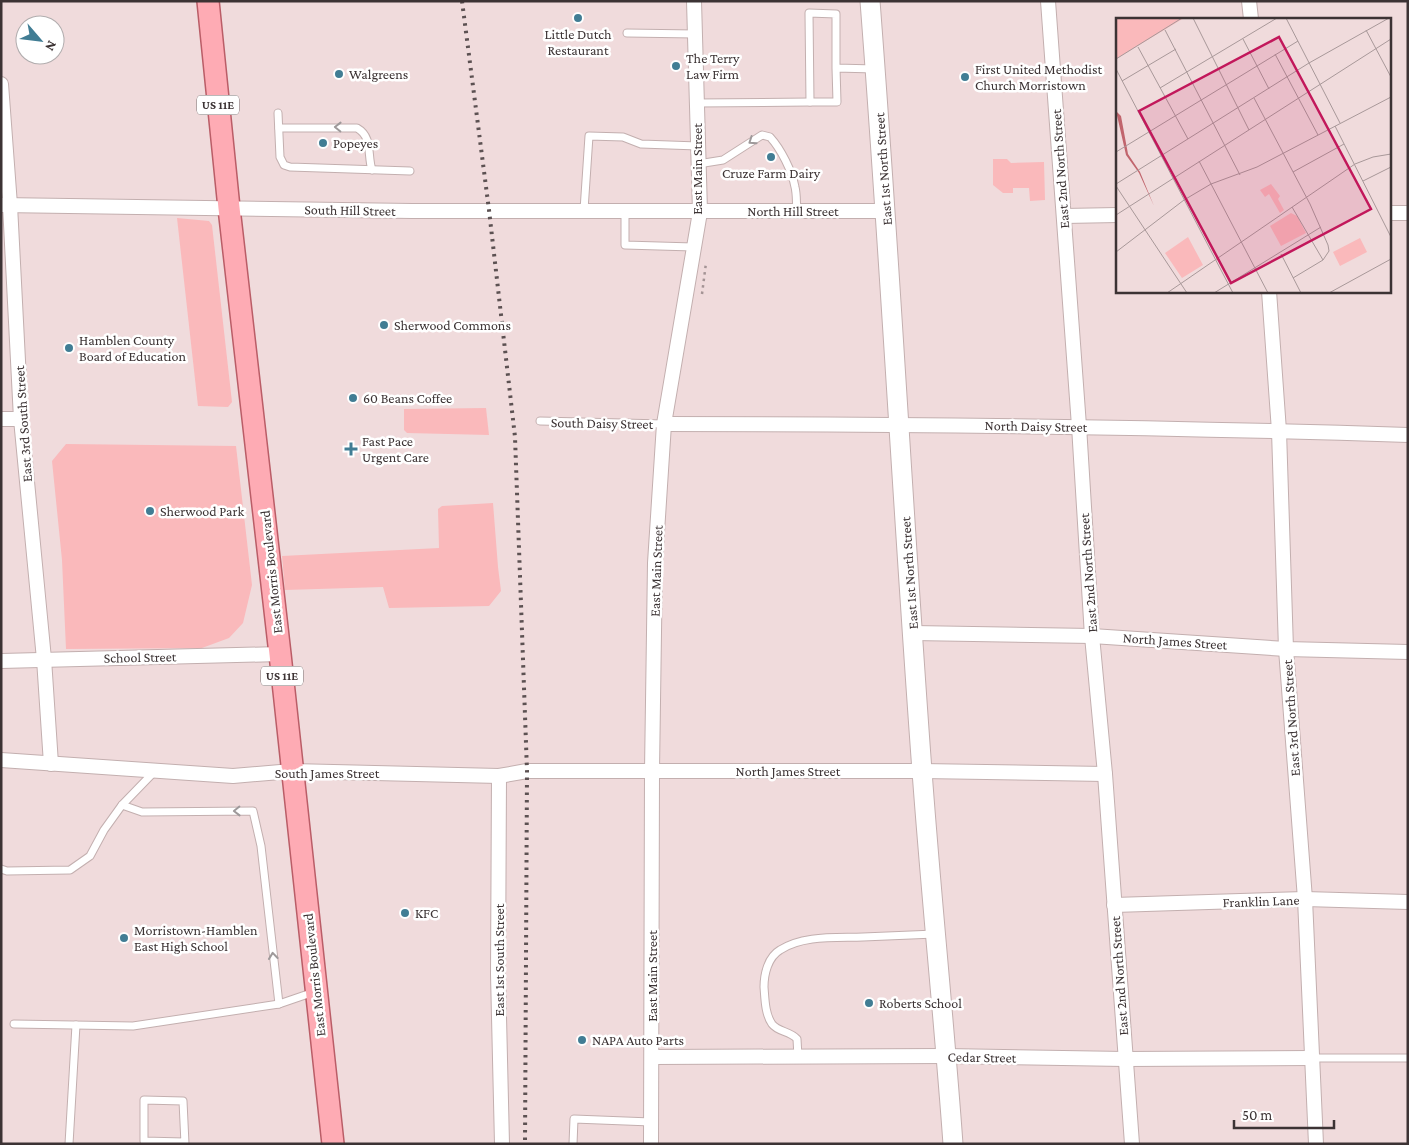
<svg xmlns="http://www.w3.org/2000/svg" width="1409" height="1145" font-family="'Crimson Pro',serif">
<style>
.green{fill:#fab9bb}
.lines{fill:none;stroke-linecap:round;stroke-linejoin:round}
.service-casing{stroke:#c3afaf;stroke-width:9}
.minor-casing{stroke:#c3afaf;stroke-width:16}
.secondary-casing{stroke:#c3afaf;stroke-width:21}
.primary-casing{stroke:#ba5d67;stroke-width:24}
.path{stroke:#a49495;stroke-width:2.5;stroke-dasharray:2.5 4;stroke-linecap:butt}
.service{stroke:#fff;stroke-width:7}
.minor{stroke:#fff;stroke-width:14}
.secondary{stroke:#fff;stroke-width:19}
.primary{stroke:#feabb4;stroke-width:21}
.rail{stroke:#5c5152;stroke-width:4;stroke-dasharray:2.5 5;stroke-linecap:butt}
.oneway{stroke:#9e999a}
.poi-dot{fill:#417d94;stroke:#fff;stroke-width:2}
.labels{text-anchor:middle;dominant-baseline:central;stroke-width:5;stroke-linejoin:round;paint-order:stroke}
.shield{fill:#fff;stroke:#767071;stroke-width:1}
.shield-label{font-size:12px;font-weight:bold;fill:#3c3334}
.poi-label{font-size:14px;fill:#3c3334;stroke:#fff;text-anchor:start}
.street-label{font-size:14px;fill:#3c3334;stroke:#fff}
.inset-road{fill:none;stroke:#a89899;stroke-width:1}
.view{fill:#c2185b;fill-opacity:0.15;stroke:#c2185b;stroke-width:2.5}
.inset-edge{fill:none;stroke:#3c3334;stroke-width:2.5}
</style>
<rect width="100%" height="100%" fill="#f0dbdc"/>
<g class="green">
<path d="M 993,159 L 1007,159 L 1011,163 L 1044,162 L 1045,200 L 1030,201 L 1029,188 L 1013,188 L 1013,193 L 1003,193 L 993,185 Z"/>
<path d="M 177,218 L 209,221 L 212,225 L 232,402 L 228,407 L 198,406 Z"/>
<path d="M 486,408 L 489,435 L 407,433 L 404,430 L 404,409 Z"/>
<path d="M 66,444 L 236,446 L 252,585 L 243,623 L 229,638 L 202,648 L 66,649 L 62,560 L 52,461 Z"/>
<path d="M 493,503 L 498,567 L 501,591 L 489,606 L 389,608 L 383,587 L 285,590 L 282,556 L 439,548 L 438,509 L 442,506 Z"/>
</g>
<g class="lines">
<defs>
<g id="service">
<path d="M 627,33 L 695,34"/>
<path d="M 836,68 L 837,102 L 810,102 L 809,13 L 836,14 L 836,68 L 875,69"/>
<path d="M 697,103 L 810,102"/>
<path d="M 278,113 L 280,157 L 284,165 L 290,167 L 410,171"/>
<path d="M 279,128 L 357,128 C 373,137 367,155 372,170"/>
<path d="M 698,164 L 723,160 L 762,135 L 770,137 C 781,149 792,171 795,187 C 797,195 796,203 797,211"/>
<path d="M 584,210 L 589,136 L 623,137 L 641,144 L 698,146"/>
<path d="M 625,211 L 625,245 L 693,247"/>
<path d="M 540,421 L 664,424"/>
<path d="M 122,805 L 142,812 L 253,811 L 261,846 L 279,1004"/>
<path d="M 1,869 L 7,871 L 70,870 L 90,856 L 104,830 L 122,805 L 154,772"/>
<path d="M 14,1024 L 133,1026 L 279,1004 L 314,992"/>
<path d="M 798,1057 L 797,1039 C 790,1031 778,1032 772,1024 C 765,1014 765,999 764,987 C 764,974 768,957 780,950 C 803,935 836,938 863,937 C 887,936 911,935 935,934"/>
<path d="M 1312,1058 L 1408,1058"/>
<path d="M 184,1142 L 144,1141 L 144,1100 L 183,1101 L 185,1144"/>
<path d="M 69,1144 L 76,1025"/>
<path d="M 573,1144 L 574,1119 L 651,1122"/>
</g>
<g id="minor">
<path d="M 1048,1 L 1079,426 L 1092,636 L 1105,774 L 1132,1144"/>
<path d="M 1249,1 L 1251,19"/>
<path d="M 1,84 L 10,205 L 21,419 L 44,659 L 51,764"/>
<path d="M 1,205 L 412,211 L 886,211"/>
<path d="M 1390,213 L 1408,213"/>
<path d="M 1064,216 L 1118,215"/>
<path d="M 1269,291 L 1279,431 L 1286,649 L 1305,899 L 1316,1144"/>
<path d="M 1,419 L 21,419"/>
<path d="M 664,424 C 912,424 1160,427 1408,435"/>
<path d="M 913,633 L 1092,636 L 1286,649 L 1408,652"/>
<path d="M 1,661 L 280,654"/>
<path d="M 1,760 L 233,776 L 292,771 L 499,776 L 527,771 L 922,771 L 1105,774"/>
<path d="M 499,776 L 498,974 L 502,1144"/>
<path d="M 1114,905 L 1305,899 L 1408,902"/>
<path d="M 652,1057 L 946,1056 L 1125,1059 L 1312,1058"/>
<path d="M 651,1144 L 652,771 L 655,563 L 664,424 L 700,212 L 694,1"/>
</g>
<path id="secondary" d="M 870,1 C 890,258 903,514 922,771 C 931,895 944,1019 953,1144"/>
<path id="primary" d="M 208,1 L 229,208 L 280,654 L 333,1144"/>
</defs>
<use href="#service" class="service-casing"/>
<use href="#minor" class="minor-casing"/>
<use href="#secondary" class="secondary-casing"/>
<use href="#primary" class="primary-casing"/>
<path class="path" d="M 702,294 L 706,263"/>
<use href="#service" class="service"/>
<use href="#minor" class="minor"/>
<use href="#secondary" class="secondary"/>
<use href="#primary" class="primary"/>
<path class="rail" d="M 462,1 L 489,210 L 515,437 L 527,771 L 525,1144"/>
</g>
<defs><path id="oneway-chevron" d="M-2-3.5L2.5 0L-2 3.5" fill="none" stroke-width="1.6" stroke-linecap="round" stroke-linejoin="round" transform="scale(1.25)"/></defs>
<g class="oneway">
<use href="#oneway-chevron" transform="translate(338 127) rotate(-179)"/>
<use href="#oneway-chevron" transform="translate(752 141) rotate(146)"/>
<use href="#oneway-chevron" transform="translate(237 811) rotate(179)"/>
<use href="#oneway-chevron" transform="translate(273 956) rotate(-96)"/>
</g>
<g class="poi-dot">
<circle cx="578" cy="18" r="5"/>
<circle cx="676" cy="66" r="5"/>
<circle cx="339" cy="74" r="5"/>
<circle cx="965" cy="77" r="5"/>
<circle cx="323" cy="143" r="5"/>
<circle cx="771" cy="157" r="5"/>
<circle cx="384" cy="325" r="5"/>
<circle cx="69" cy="348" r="5"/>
<circle cx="353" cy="398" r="5"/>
<path d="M348.5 441.5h5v5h5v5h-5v5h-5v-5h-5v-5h5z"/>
<circle cx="150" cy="511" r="5"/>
<circle cx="405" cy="913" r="5"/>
<circle cx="124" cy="938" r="5"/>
<circle cx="869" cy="1003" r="5"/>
<circle cx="582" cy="1040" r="5"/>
</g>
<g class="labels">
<g class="shield">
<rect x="197" y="95.5" width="42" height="19" rx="4"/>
<rect x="261" y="666.5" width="42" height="19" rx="4"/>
</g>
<g class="shield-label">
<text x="218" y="105">US 11E</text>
<text x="282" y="676">US 11E</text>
</g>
<g class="poi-label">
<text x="578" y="34" text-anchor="middle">Little Dutch<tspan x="578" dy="16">Restaurant</tspan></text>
<text x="686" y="58">The Terry<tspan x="686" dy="16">Law Firm</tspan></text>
<text x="975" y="69">First United Methodist<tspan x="975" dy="16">Church Morristown</tspan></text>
<text x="349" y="74">Walgreens</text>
<text x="333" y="143">Popeyes</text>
<text x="771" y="173" text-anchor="middle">Cruze Farm Dairy</text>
<text x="394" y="325">Sherwood Commons</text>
<text x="79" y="340">Hamblen County<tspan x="79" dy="16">Board of Education</tspan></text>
<text x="363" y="398">60 Beans Coffee</text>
<text x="362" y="441">Fast Pace<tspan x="362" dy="16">Urgent Care</tspan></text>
<text x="160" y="511">Sherwood Park</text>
<text x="415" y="913">KFC</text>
<text x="134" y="930">Morristown-Hamblen<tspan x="134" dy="16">East High School</tspan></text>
<text x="879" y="1003">Roberts School</text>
<text x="592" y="1040">NAPA Auto Parts</text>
</g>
<g class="street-label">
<text transform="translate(697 169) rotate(-90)">East Main Street</text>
<text transform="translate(883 169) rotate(-94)">East 1st North Street</text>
<text transform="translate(1060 169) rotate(-94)">East 2nd North Street</text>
<text transform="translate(350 210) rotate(1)">South Hill Street</text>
<text x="793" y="211">North Hill Street</text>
<text transform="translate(602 423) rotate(1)">South Daisy Street</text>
<text transform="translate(23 424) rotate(-94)">East 3rd South Street</text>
<text transform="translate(1036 426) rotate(1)">North Daisy Street</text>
<text transform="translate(656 571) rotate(-88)">East Main Street</text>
<text transform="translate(271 572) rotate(-96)">East Morris Boulevard</text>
<text transform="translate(909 573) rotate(-94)">East 1st North Street</text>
<text transform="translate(1088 573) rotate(-94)">East 2nd North Street</text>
<text transform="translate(1175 641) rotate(4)">North James Street</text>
<text transform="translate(140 657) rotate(-1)">School Street</text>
<text transform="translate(1291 718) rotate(-94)">East 3rd North Street</text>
<text x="788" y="771">North James Street</text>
<text x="327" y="773">South James Street</text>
<text transform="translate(1261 901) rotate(-2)">Franklin Lane</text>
<text transform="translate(499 960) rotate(-90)">East 1st South Street</text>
<text transform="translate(314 975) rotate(-96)">East Morris Boulevard</text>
<text transform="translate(652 976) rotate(-90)">East Main Street</text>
<text transform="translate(1119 976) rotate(-94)">East 2nd North Street</text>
<text transform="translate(982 1057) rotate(1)">Cedar Street</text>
</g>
</g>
<g transform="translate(1116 18)">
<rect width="275" height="275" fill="#f0dbdc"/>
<path d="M 0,0 L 68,0 L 0,41 ZM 155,166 L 164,178 L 162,181 L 168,192 L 164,195 L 153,176 L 149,179 L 144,172 ZM 175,195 L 181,198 L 190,215 L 165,228 L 154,208 ZM 72,219 L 87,247 L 66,260 L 49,235 ZM 244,220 L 251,234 L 224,248 L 217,234 Z" fill="#fab9bb"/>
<path d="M 0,93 L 5,98 L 12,136 L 24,154 L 38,188 L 23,155 L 10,137 Z" fill="#c1656d"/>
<path class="inset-road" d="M 77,0 L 133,112M 170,0 L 224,105M 49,12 L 124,157M 250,12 L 275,59M 127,21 L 153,71M 22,29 L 72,121M 159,36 L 202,117M 0,41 L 66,0M 0,51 L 117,275M 6,63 L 60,31M 44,70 L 161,0M 138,80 L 194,186 L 212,227 L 213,233 L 207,242 L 177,260M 219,108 L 275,219M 0,134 L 182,23M 83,143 L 152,275M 177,154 L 228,126M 247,163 L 275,149M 0,166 L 193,45 L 273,0M 0,168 L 71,275M 176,189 L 207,242M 0,197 L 275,21M 0,234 L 68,182 L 95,166 L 141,149 L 275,79M 165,236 L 185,275M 51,275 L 239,146 L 257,139 L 275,136M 98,275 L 205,209M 213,275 L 275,241"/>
<path class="view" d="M 163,19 L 255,191 L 115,265 L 23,93 Z"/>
<rect width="275" height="275" class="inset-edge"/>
</g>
<rect width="1409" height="1145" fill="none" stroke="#3c3334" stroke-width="5"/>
<g transform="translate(40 40) rotate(118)"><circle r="24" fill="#ffffff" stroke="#b1adae"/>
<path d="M0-4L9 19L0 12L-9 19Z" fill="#417d94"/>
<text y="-8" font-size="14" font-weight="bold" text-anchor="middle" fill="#3c3334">N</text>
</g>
<path d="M1234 1120v8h100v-8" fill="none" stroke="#3c3334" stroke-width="2.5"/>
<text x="1242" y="1120" font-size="15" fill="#3c3334" stroke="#ffffff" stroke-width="4" paint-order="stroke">50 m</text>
</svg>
